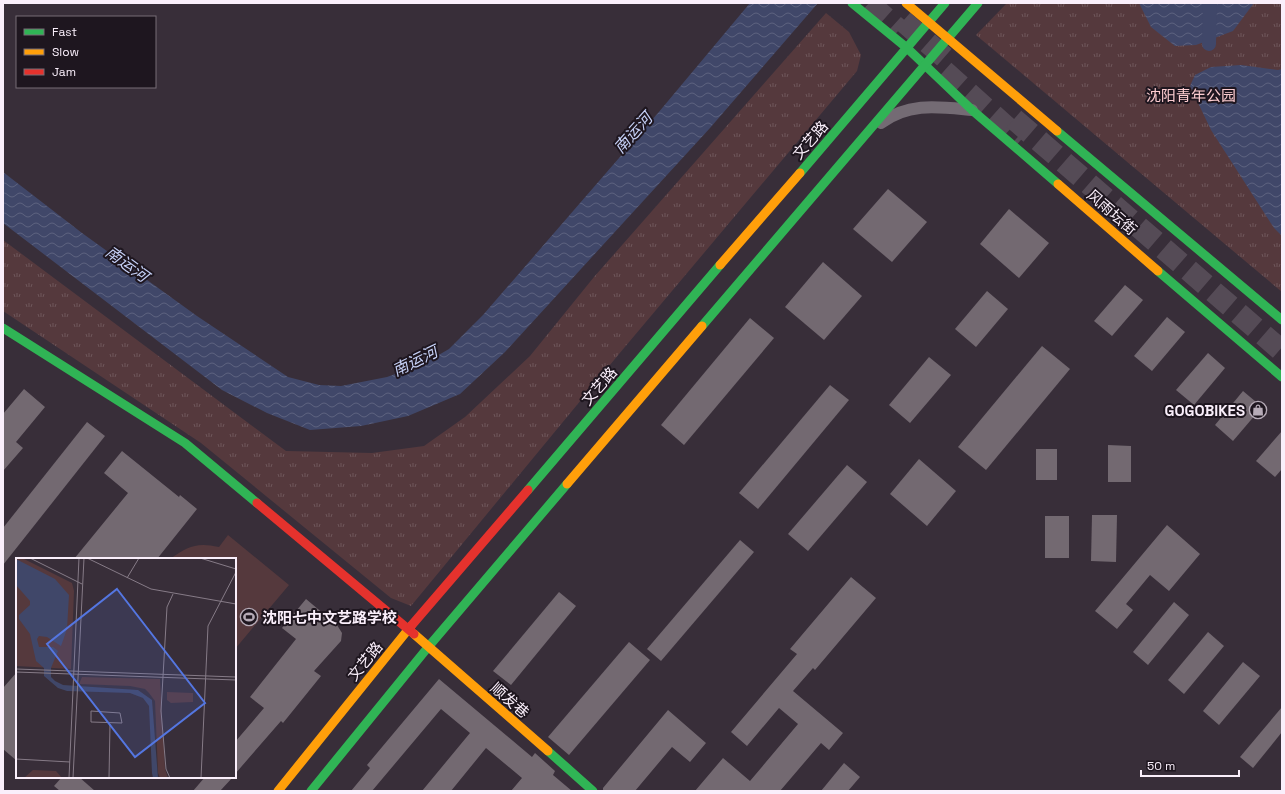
<svg xmlns="http://www.w3.org/2000/svg" width="1285" height="794" font-family="'Space Grotesk','Noto Sans SC',sans-serif">
<style>
.grass{fill:url(#grass-tufts)}
.pitch{fill:#55393d}
.water{fill:url(#water-waves)}
.lines{fill:none;stroke-linecap:round;stroke-linejoin:round}
.canal{stroke:#404769;stroke-width:14}
.building{fill:#736971}
.highway-tunnel{stroke:#554b56;stroke-width:22;stroke-dasharray:22 11;stroke-linecap:butt}
.street{stroke:#746b74;stroke-width:12}
.fast{stroke:#30b455;stroke-width:9}
.slow{stroke:#ff9f0a;stroke-width:9}
.jam{stroke:#e5322d;stroke-width:9}
.labels{text-anchor:middle;dominant-baseline:central;stroke-width:4;stroke-linejoin:round;paint-order:stroke}
.park-label{font-size:15px;fill:#fdcdd1;stroke:#1e161f}
.street-label{font-size:15px;fill:#faeffb;stroke:#1e161f}
.poi-label{font-size:15px;font-weight:bold;fill:#faeffb;stroke:#1e161f;text-anchor:end}
.water-label{font-size:16px;font-style:italic;fill:#c6d1f7;stroke:#1e161f}
.inset-road{fill:none;stroke:#867b87;stroke-width:1}
.view{fill:#5476e1;fill-opacity:0.15;stroke:#5476e1;stroke-width:2}
.inset-edge{fill:none;stroke:#faeffb;stroke-width:2}
</style>
<defs>
<pattern id="grass-tufts" width="24" height="20" patternUnits="userSpaceOnUse"><rect width="24" height="20" fill="#55393d"/><path d="M3 7l-1-3M5 7V3M7 7l1-3M15 17l-1-3M17 17v-4M19 17l1-3" fill="none" stroke="#6e565a"/></pattern>
<pattern id="water-waves" width="16" height="10" patternUnits="userSpaceOnUse"><rect width="16" height="10" fill="#404769"/><path d="M0 5q4-4 8 0t8 0" fill="none" stroke="#5c627f"/></pattern>
</defs>
<rect width="100%" height="100%" fill="#382e39"/>
<g class="grass">
<path d="M 1007,3 L 1282,3 L 1282,292 L 976,35 Z"/>
<path d="M 826,13 L 849,32 L 861,55 L 857,71 L 619,354 L 411,606 L 391,598 L 201,443 L 3,311 L 3,240 L 286,451 L 372,453 L 424,446 L 465,417 L 530,356 L 594,277 Z"/>
</g>
<path class="pitch" d="M 228,535 L 289,585 L 235,649 L 235,559 L 170,559 C 188,546 197,542 219,547 Z"/>
<g class="water">
<path d="M 750,3 L 818,3 L 710,128 L 505,352 L 460,394 L 408,416 L 361,426 L 310,430 L 267,413 L 222,390 L 3,223 L 3,172 L 82,233 L 197,316 L 288,377 L 319,385 L 341,386 L 387,377 L 423,364 L 449,349 L 483,315 L 658,113 Z"/>
<path d="M 1139,3 L 1254,3 L 1233,31 L 1196,45 L 1175,46 L 1151,27 Z"/>
<path d="M 1241,65 L 1278,70 L 1282,69 L 1282,236 L 1274,228 L 1211,130 L 1190,86 L 1195,75 L 1211,67 Z"/>
</g>
<g class="lines">
<path class="canal" d="M 1209,44 L 1210,3"/>
</g>
<g class="building">
<path d="M 888,189 L 927,222 L 892,262 L 853,229 Z"/>
<path d="M 1009,209 L 1049,243 L 1019,278 L 980,244 Z"/>
<path d="M 823,262 L 862,296 L 824,340 L 785,307 Z"/>
<path d="M 1125,285 L 1143,300 L 1112,336 L 1094,321 Z"/>
<path d="M 987,291 L 1008,309 L 976,347 L 955,329 Z"/>
<path d="M 1167,317 L 1185,332 L 1152,371 L 1134,356 Z"/>
<path d="M 750,318 L 774,338 L 684,445 L 661,425 Z"/>
<path d="M 1042,346 L 1070,369 L 986,470 L 958,447 Z"/>
<path d="M 1208,353 L 1225,368 L 1194,405 L 1176,390 Z"/>
<path d="M 929,357 L 951,375 L 910,423 L 889,405 Z"/>
<path d="M 830,385 L 849,400 L 758,509 L 739,493 Z"/>
<path d="M 24,389 L 45,407 L 16,442 L 23,448 L 3,471 L 3,414 Z"/>
<path d="M 1243,391 L 1262,407 L 1233,441 L 1215,425 Z"/>
<path d="M 87,422 L 105,436 L 3,565 L 3,528 Z"/>
<path d="M 1282,431 L 1282,469 L 1275,477 L 1256,461 Z"/>
<path d="M 1108,445 L 1131,446 L 1131,482 L 1108,482 Z"/>
<rect x="1036" y="449" width="21" height="31"/>
<path d="M 122,451 L 179,497 L 180,495 L 197,509 L 157,559 L 74,559 L 128,493 L 104,473 Z"/>
<path d="M 919,459 L 956,491 L 927,526 L 890,494 Z"/>
<path d="M 847,465 L 867,482 L 808,551 L 788,534 Z"/>
<path d="M 1092,515 L 1117,515 L 1116,562 L 1091,561 Z"/>
<rect x="1045" y="516" width="24" height="42"/>
<path d="M 1167,525 L 1200,554 L 1169,591 L 1150,575 L 1126,604 L 1133,610 L 1117,629 L 1095,611 Z"/>
<path d="M 740,540 L 754,552 L 661,661 L 647,649 Z"/>
<path d="M 851,577 L 876,598 L 815,670 L 813,668 L 793,691 L 843,733 L 829,750 L 821,743 L 780,791 L 695,791 L 723,758 L 750,781 L 798,724 L 779,708 L 747,746 L 731,732 L 797,654 L 790,649 Z"/>
<path d="M 559,592 L 576,606 L 511,685 L 493,671 Z"/>
<path d="M 306,599 L 337,625 L 342,633 L 341,641 L 314,671 L 321,676 L 283,723 L 281,721 L 235,774 L 235,742 L 264,708 L 250,697 L 296,639 L 282,628 Z"/>
<path d="M 1174,602 L 1189,615 L 1148,665 L 1133,652 Z"/>
<path d="M 1208,632 L 1224,646 L 1184,694 L 1168,680 Z"/>
<path d="M 629,642 L 650,660 L 569,755 L 548,737 Z"/>
<path d="M 1243,662 L 1260,676 L 1219,725 L 1203,711 Z"/>
<path d="M 17,672 L 17,761 L 3,749 L 3,688 Z"/>
<path d="M 439,679 L 532,757 L 535,753 L 555,771 L 553,775 L 572,791 L 511,791 L 522,778 L 486,748 L 451,791 L 422,791 L 470,733 L 441,709 L 372,791 L 351,791 L 370,768 L 367,765 Z"/>
<path d="M 1282,707 L 1282,732 L 1253,768 L 1240,757 Z"/>
<path d="M 668,710 L 706,743 L 690,762 L 672,747 L 635,791 L 603,791 L 603,788 Z"/>
<path d="M 844,763 L 860,777 L 848,791 L 821,791 Z"/>
<path d="M 62,777 L 79,777 L 95,791 L 60,791 L 54,786 Z"/>
<path d="M 205,777 L 233,777 L 220,791 L 193,791 Z"/>
</g>
<g class="lines">
<g class="highway-tunnel">
<path d="M 869,3 L 899,30"/>
<path d="M 903,21 L 952,64"/>
<path d="M 944,71 L 1021,140"/>
<path d="M 1014,119 L 1282,351"/>
</g>
<path class="street" d="M 881,123 C 909,102 939,107 972,110"/>
<g class="fast">
<path d="M 852,3 L 907,48 L 972,110 L 1058,184"/>
<path d="M 1057,131 L 1282,320"/>
<path d="M 800,173 L 945,3"/>
<path d="M 1158,271 L 1282,377"/>
<path d="M 702,326 L 978,3"/>
<path d="M 3,328 L 185,443 L 257,503"/>
<path d="M 528,490 L 720,265"/>
<path d="M 548,751 L 593,791"/>
<path d="M 311,791 L 429,646 L 567,484"/>
</g>
<g class="slow">
<path d="M 906,3 L 1057,131"/>
<path d="M 1058,184 L 1158,271"/>
<path d="M 720,265 L 800,173"/>
<path d="M 567,484 L 702,326"/>
<path d="M 414,634 L 548,751"/>
<path d="M 278,791 L 411,626"/>
</g>
<g class="jam">
<path d="M 257,503 L 414,634"/>
<path d="M 411,626 L 528,490"/>
</g>
</g>
<defs>
<symbol id="shop-ring" viewBox="-11 -11 22 22"><circle r="9.5" fill="#1e161f" stroke="#b6abb7" stroke-width="1.5"/><path d="M-5-2.5h2.3a2.7 3.5 0 0 1 5.4 0H5L5.5 6h-11ZM-1.5-2.5h3a1.5 2.3 0 0 0-3 0Z" fill="#b6abb7"/></symbol>
<symbol id="stadium-ring" viewBox="-11 -11 22 22"><circle r="9.5" fill="#1e161f" stroke="#b6abb7" stroke-width="1.5"/><path d="M0-5a6.5 5 0 1 0 0 10a6.5 5 0 1 0 0-10ZM-3.5-1.8h7v3.6h-7Z" fill="#b6abb7"/></symbol>
</defs>
<g fill-rule="evenodd">
<use href="#shop-ring" x="1248" y="400" width="20" height="20"/>
<use href="#stadium-ring" x="239" y="607" width="20" height="20"/>
</g>
<g class="labels">
<g class="park-label">
<text x="1191" y="95">沈阳青年公园</text>
</g>
<g class="street-label">
<text transform="translate(810 140) rotate(-49)">文艺路</text>
<text transform="translate(1112 212) rotate(41)">风雨坛街</text>
<text transform="translate(599 386) rotate(-49)">文艺路</text>
<text transform="translate(365 661) rotate(-51)">文艺路</text>
<text transform="translate(510 700) rotate(41)">顺发巷</text>
</g>
<g class="poi-label">
<text x="1245" y="410">GOGOBIKES</text>
<text x="262" y="617" text-anchor="start">沈阳七中文艺路学校</text>
</g>
<g class="water-label">
<text transform="translate(633 133) rotate(-48)">南运河</text>
<text transform="translate(127 264) rotate(36)">南运河</text>
<text transform="translate(415 361) rotate(-26)">南运河</text>
</g>
</g>
<g transform="translate(16 558)">
<rect width="220" height="220" fill="#382e39"/>
<path d="M 0,0 L 6,0 L 56,25 L 58,33 L 55,111 L 0,108 ZM 66,119 L 144,121 L 149,211 L 152,220 L 144,220 L 142,215 L 139,143 L 133,135 L 129,131 L 114,128 L 63,126 Z" fill="#55393d"/>
<path d="M 151,134 L 177,135 L 177,144 L 155,145 L 151,142 ZM 17,212 L 40,213 L 46,220 L 8,220 Z" fill="#55393d"/>
<path d="M 0,1 L 39,21 L 53,37 L 51,71 L 45,88 L 31,79 L 23,78 L 21,81 L 23,89 L 37,89 L 42,93 L 35,110 L 35,119 L 39,123 L 47,127 L 122,132 L 136,142 L 142,220 L 137,220 L 136,215 L 133,148 L 127,140 L 114,135 L 51,133 L 42,130 L 28,118 L 28,110 L 20,103 L 14,76 L 3,61 L 3,57 L 14,47 L 14,43 L 0,27 Z" fill="#404769"/>
<path class="inset-road" d="M 14,0 L 66,26M 71,0 L 135,31 L 220,46M 184,0 L 220,11M 111,20 L 123,0M 0,111 L 220,119M 0,114 L 220,122M 75,153 L 104,155 L 106,165 L 75,164 ZM 0,201 L 54,204M 53,220 L 63,0M 57,220 L 68,0M 93,220 L 94,166M 154,220 L 150,211 L 145,153 L 151,49 L 157,36M 185,220 L 192,68 L 220,14"/>
<path class="view" d="M 101,31 L 189,145 L 119,199 L 31,86 Z"/>
<rect width="220" height="220" class="inset-edge"/>
</g>
<rect width="1285" height="794" fill="none" stroke="#faeffb" stroke-width="8"/>
<rect x="16" y="16" width="140" height="72" fill="#1e161f" stroke="#766d77"/>
<rect x="24" y="29" width="20" height="6" fill="#30b455" stroke="#766d77"/>
<text x="52" y="36" font-size="12" fill="#faeffb">Fast</text>
<rect x="24" y="49" width="20" height="6" fill="#ff9f0a" stroke="#766d77"/>
<text x="52" y="56" font-size="12" fill="#faeffb">Slow</text>
<rect x="24" y="69" width="20" height="6" fill="#e5322d" stroke="#766d77"/>
<text x="52" y="76" font-size="12" fill="#faeffb">Jam</text>
<path d="M1141 770v6h98v-6" fill="none" stroke="#faeffb" stroke-width="2"/>
<text x="1147" y="770" font-size="12" fill="#faeffb" stroke="#1e161f" stroke-width="3" paint-order="stroke">50 m</text>
</svg>
